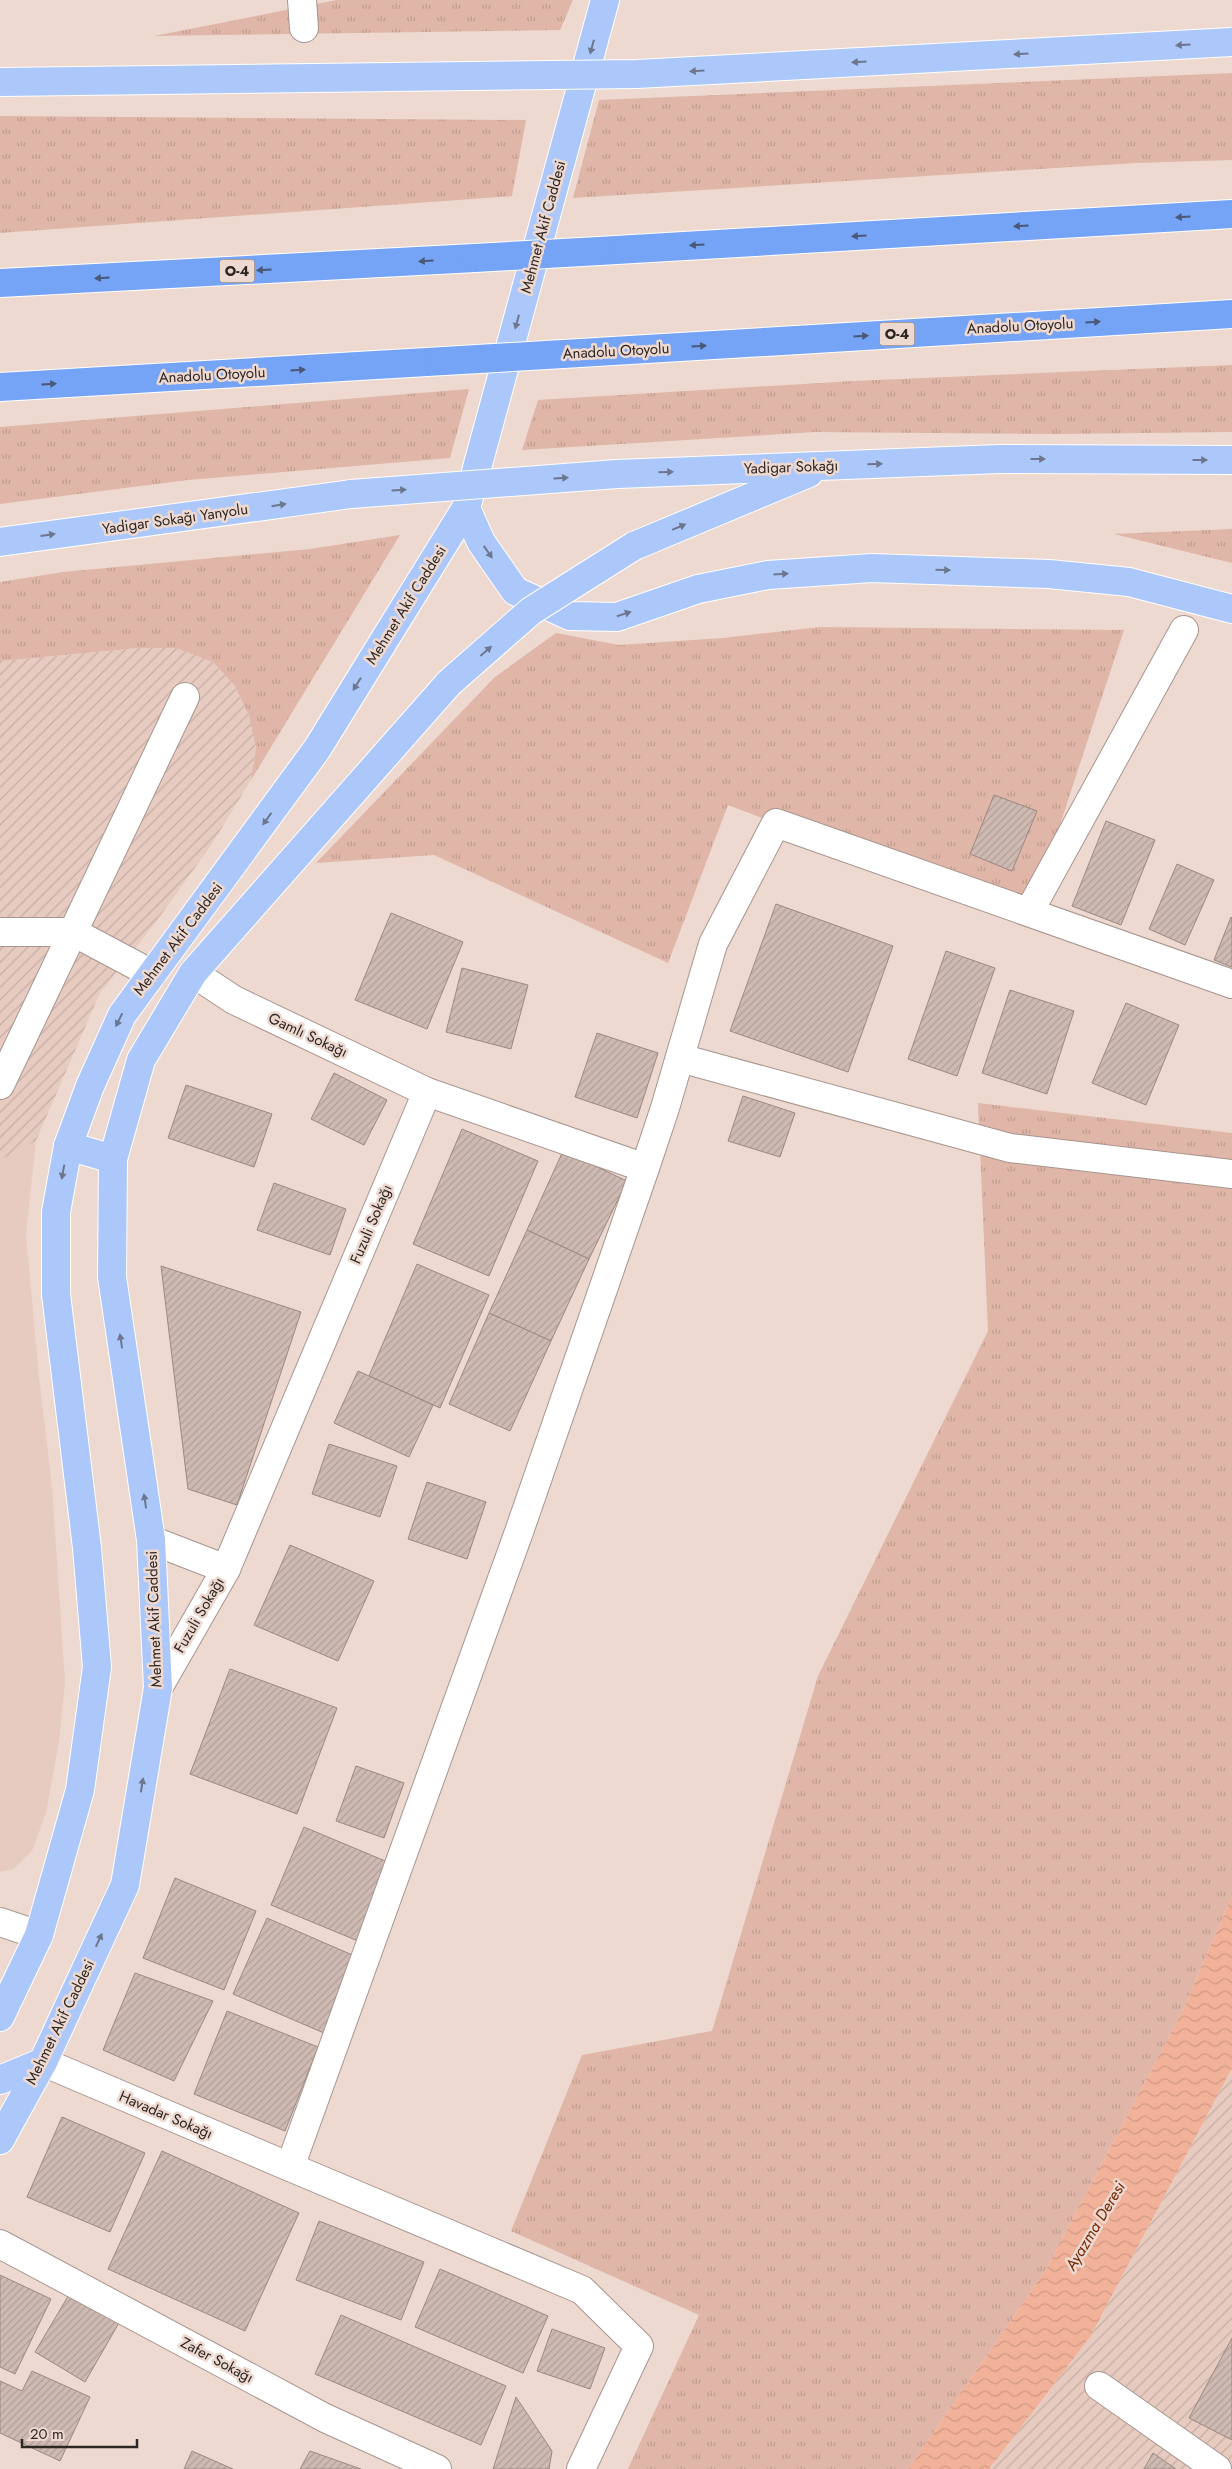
<svg xmlns="http://www.w3.org/2000/svg" width="1232" height="2469" font-family="Jost,sans-serif">
<style>
.built{fill:#e7cbc0}
.industrial{fill:url(#industrial-furrows)}
.grass{fill:url(#grass-tufts)}
.water{fill:url(#water-waves)}
.building{fill:url(#building-hatch);stroke:#9b8881}
.lines{fill:none;stroke-linecap:round;stroke-linejoin:round}
.minor-casing{stroke:#a8958e;stroke-width:30}
.major-casing{stroke:#fff;stroke-width:30}
.highway-casing{stroke:#fff;stroke-width:30}
.minor{stroke:#fff;stroke-width:28}
.major{stroke:#acc8fa;stroke-width:28}
.highway{stroke:#75a3f6;stroke-width:28}
.major-bridge-casing{stroke:#fff;stroke-width:30;stroke-linecap:butt}
.highway-bridge-casing{stroke:#fff;stroke-width:30;stroke-linecap:butt}
.major-bridge{stroke:#acc8fa;stroke-width:28}
.highway-bridge{stroke:#75a3f6;stroke-width:28}
.oneway{fill:#6c778e}
.oneway2{fill:#4a5877}
.labels{text-anchor:middle;dominant-baseline:central;stroke-width:5;stroke-linejoin:round;paint-order:stroke}
.shield{fill:#eed9d1;stroke:#675c57;stroke-width:1}
.shield-label{font-size:14px;font-weight:bold;fill:#2d2623}
.street-label{font-size:15px;fill:#2d2623;stroke:#eed9d1}
.water-label{font-size:16px;font-style:italic;fill:#722904;stroke:#eed9d1}
</style>
<defs>
<pattern id="industrial-furrows" width="10" height="10" patternUnits="userSpaceOnUse" patternTransform="scale(1.25)"><rect width="10" height="10" fill="#e7cbc0"/><path d="M-1 1l2-2M0 10L10 0M9 11l2-2" fill="none" stroke="#c6aea5"/></pattern>
<pattern id="grass-tufts" width="24" height="20" patternUnits="userSpaceOnUse" patternTransform="scale(1.25)"><rect width="24" height="20" fill="#dfb6a7"/><path d="M3 7l-1-3M5 7V3M7 7l1-3M15 17l-1-3M17 17v-4M19 17l1-3" fill="none" stroke="#c09c8f"/></pattern>
<pattern id="water-waves" width="16" height="10" patternUnits="userSpaceOnUse" patternTransform="scale(1.25)"><rect width="16" height="10" fill="#f2b29a"/><path d="M0 5q4-4 8 0t8 0" fill="none" stroke="#d09984"/></pattern>
<pattern id="building-hatch" width="6" height="6" patternUnits="userSpaceOnUse" patternTransform="scale(1.25)"><rect width="6" height="6" fill="#cebab2"/><path d="M-1 1l2-2M0 6l6-6M5 7l2-2" fill="none" stroke="#b1a099"/></pattern>
</defs>
<rect width="100%" height="100%" fill="#eed9d1"/>
<path class="built" d="M 36,1141 L 26,1234 L 39,1377 L 52,1486 L 65,1682 L 59,1741 L 46,1813 L 32,1851 L 13,1869 L 0,1872 L 0,1160 Z"/>
<g class="industrial">
<path d="M 139,648 L 176,648 L 213,662 L 235,686 L 249,716 L 256,748 L 251,780 L 212,844 L 153,926 L 100,993 L 36,1141 L 0,1160 L 0,661 Z"/>
<path d="M 1232,2068 L 1232,2469 L 989,2469 L 1090,2337 Z"/>
</g>
<g class="grass">
<path d="M 337,0 L 573,0 L 560,30 L 154,36 Z"/>
<path d="M 1232,73 L 1232,160 L 1136,163 L 573,198 L 599,100 Z"/>
<path d="M 0,116 L 526,120 L 512,196 L 0,233 Z"/>
<path d="M 1232,365 L 1232,432 L 1058,434 L 815,432 L 522,450 L 538,400 L 853,381 Z"/>
<path d="M 469,389 L 450,458 L 188,480 L 0,504 L 0,427 Z"/>
<path d="M 1232,529 L 1232,563 L 1114,534 Z"/>
<path d="M 400,535 L 251,780 L 256,748 L 249,716 L 235,686 L 213,662 L 176,648 L 139,648 L 0,661 L 0,582 L 63,572 L 310,549 Z"/>
<path d="M 820,627 L 1124,630 L 1029,919 L 728,805 L 668,963 L 434,855 L 316,863 L 495,677 L 556,633 L 619,645 L 723,638 Z"/>
<path d="M 978,1103 L 1232,1133 L 1232,1896 L 1182,2012 L 1045,2271 L 908,2469 L 628,2469 L 699,2315 L 511,2231 L 582,2055 L 712,2031 L 818,1676 L 988,1331 Z"/>
</g>
<path class="water" d="M 1232,1896 L 1232,2068 L 1090,2337 L 989,2469 L 908,2469 L 1045,2271 L 1182,2012 Z"/>
<g class="building">
<path d="M 994,795 L 1037,811 L 1012,871 L 970,854 Z"/>
<path d="M 1106,821 L 1155,840 L 1121,925 L 1072,906 Z"/>
<path d="M 1177,864 L 1214,880 L 1185,945 L 1149,929 Z"/>
<path d="M 776,904 L 893,946 L 848,1072 L 730,1031 Z"/>
<path d="M 391,913 L 463,942 L 427,1029 L 355,1000 Z"/>
<path d="M 1231,917 L 1232,918 L 1232,967 L 1214,960 Z"/>
<path d="M 946,951 L 995,968 L 957,1076 L 908,1059 Z"/>
<path d="M 462,968 L 528,985 L 511,1049 L 446,1032 Z"/>
<path d="M 1010,990 L 1074,1011 L 1047,1094 L 982,1073 Z"/>
<path d="M 1126,1003 L 1179,1025 L 1146,1105 L 1092,1083 Z"/>
<path d="M 597,1033 L 658,1053 L 637,1118 L 575,1097 Z"/>
<path d="M 334,1073 L 387,1100 L 364,1145 L 311,1119 Z"/>
<path d="M 186,1085 L 272,1114 L 254,1167 L 168,1138 Z"/>
<path d="M 743,1096 L 795,1113 L 780,1157 L 728,1141 Z"/>
<path d="M 462,1129 L 538,1161 L 489,1276 L 413,1244 Z"/>
<path d="M 563,1151 L 627,1181 L 589,1259 L 527,1230 Z"/>
<path d="M 274,1183 L 346,1209 L 330,1255 L 257,1230 Z"/>
<path d="M 527,1230 L 589,1259 L 551,1341 L 489,1313 Z"/>
<path d="M 417,1264 L 489,1295 L 440,1408 L 369,1376 Z"/>
<path d="M 161,1266 L 301,1312 L 237,1505 L 188,1489 Z"/>
<path d="M 489,1313 L 551,1341 L 510,1431 L 449,1404 Z"/>
<path d="M 358,1371 L 433,1405 L 409,1457 L 334,1423 Z"/>
<path d="M 329,1444 L 397,1466 L 380,1517 L 312,1494 Z"/>
<path d="M 427,1482 L 486,1502 L 467,1559 L 408,1539 Z"/>
<path d="M 290,1545 L 374,1581 L 338,1661 L 254,1625 Z"/>
<path d="M 230,1669 L 337,1708 L 297,1814 L 190,1774 Z"/>
<path d="M 356,1766 L 404,1783 L 384,1838 L 336,1821 Z"/>
<path d="M 304,1827 L 390,1863 L 358,1941 L 271,1905 Z"/>
<path d="M 175,1878 L 256,1911 L 224,1990 L 143,1958 Z"/>
<path d="M 267,1918 L 357,1957 L 324,2033 L 233,1994 Z"/>
<path d="M 135,1973 L 213,2001 L 174,2081 L 103,2050 Z"/>
<path d="M 227,2011 L 318,2047 L 285,2131 L 194,2094 Z"/>
<path d="M 62,2117 L 145,2153 L 110,2232 L 27,2197 Z"/>
<path d="M 162,2151 L 299,2213 L 245,2331 L 108,2269 Z"/>
<path d="M 319,2221 L 424,2262 L 401,2320 L 296,2280 Z"/>
<path d="M 440,2269 L 548,2316 L 523,2373 L 415,2327 Z"/>
<path d="M 0,2275 L 51,2299 L 15,2374 L 0,2367 Z"/>
<path d="M 70,2293 L 120,2321 L 85,2382 L 35,2352 Z"/>
<path d="M 341,2315 L 506,2386 L 481,2445 L 315,2374 Z"/>
<path d="M 552,2329 L 605,2348 L 590,2389 L 537,2371 Z"/>
<path d="M 1232,2338 L 1232,2440 L 1189,2418 Z"/>
<path d="M 32,2371 L 90,2397 L 60,2461 L 0,2433 L 0,2381 L 22,2391 Z"/>
<path d="M 516,2397 L 552,2451 L 549,2469 L 493,2469 Z"/>
<path d="M 192,2451 L 233,2469 L 184,2469 Z"/>
<path d="M 310,2451 L 361,2469 L 300,2469 Z"/>
<path d="M 1153,2453 L 1176,2469 L 1144,2469 Z"/>
</g>
<g class="lines">
<defs>
<g id="minor">
<path d="M 302,0 L 304,28"/>
<path d="M 1029,912 L 1184,630"/>
<path d="M 0,932 L 73,932 L 152,974"/>
<path d="M 193,973 L 234,1000 L 427,1092"/>
<path d="M 680,1058 L 1010,1148 L 1232,1174"/>
<path d="M 0,1085 L 185,697"/>
<path d="M 151,1540 L 226,1569"/>
<path d="M 158,1688 L 226,1569 L 427,1092 L 645,1168"/>
<path d="M 0,1922 L 39,1935"/>
<path d="M 43,2062 L 290,2167"/>
<path d="M 0,2244 L 325,2418 L 437,2469"/>
<path d="M 1099,2386 L 1217,2469"/>
<path d="M 581,2469 L 639,2346 L 582,2290 L 290,2167 L 520,1529 L 645,1168 L 665,1108 L 713,944 L 776,823 L 1232,984"/>
</g>
<g id="major">
<path d="M 617,474 L 1000,459 L 1232,460"/>
<path d="M 466,508 L 481,542 L 515,591 L 570,616 L 617,617 L 698,589 L 768,575 L 872,568 L 1049,574 L 1129,582 L 1232,609"/>
<path d="M 0,542 L 351,494"/>
<path d="M 634,546 L 809,473"/>
<path d="M 68,1146 L 113,1159"/>
<path d="M 0,2017 L 39,1935 L 80,1790 L 97,1667 L 87,1548 L 56,1294 L 56,1212 L 68,1146 L 90,1086 L 122,1015 L 317,749 L 466,508 L 605,0"/>
<path d="M 0,2080 L 43,2062"/>
<path d="M 0,2140 L 43,2062 L 125,1885 L 158,1688 L 151,1540 L 112,1277 L 113,1159 L 141,1060 L 193,973 L 449,683"/>
</g>
<g id="highway">
<path d="M 599,251 L 1232,214"/>
<path d="M 0,283 L 475,258"/>
<path d="M 563,354 L 1232,314"/>
<path d="M 0,387 L 444,361"/>
</g>
</defs>
<use href="#minor" class="minor-casing"/>
<use href="#major" class="major-casing"/>
<use href="#highway" class="highway-casing"/>
<use href="#minor" class="minor"/>
<use href="#major" class="major"/>
<use href="#highway" class="highway"/>
<defs>
<g id="major-bridge">
<path d="M 0,82 L 637,74 L 1232,42"/>
<path d="M 351,494 L 617,474"/>
<path d="M 449,683 L 531,611 L 634,546"/>
</g>
<g id="highway-bridge">
<path d="M 475,258 L 599,251"/>
<path d="M 444,361 L 563,354"/>
</g>
</defs>
<use href="#major-bridge" class="major-bridge-casing"/>
<use href="#highway-bridge" class="highway-bridge-casing"/>
<use href="#major-bridge" class="major-bridge"/>
<use href="#highway-bridge" class="highway-bridge"/>
</g>
<defs><path id="oneway-solid" d="M-6-.8H1V-3.2L6.5 0L1 3.2V.8H-6Z" transform="scale(1.25)"/></defs>
<g class="oneway">
<use href="#oneway-solid" transform="translate(1183 45) rotate(177)"/>
<use href="#oneway-solid" transform="translate(592 47) rotate(105)"/>
<use href="#oneway-solid" transform="translate(1021 54) rotate(177)"/>
<use href="#oneway-solid" transform="translate(859 62) rotate(177)"/>
<use href="#oneway-solid" transform="translate(697 71) rotate(177)"/>
<use href="#oneway-solid" transform="translate(517 322) rotate(105)"/>
<use href="#oneway-solid" transform="translate(1038 459)"/>
<use href="#oneway-solid" transform="translate(1200 460)"/>
<use href="#oneway-solid" transform="translate(875 464) rotate(-2)"/>
<use href="#oneway-solid" transform="translate(666 472) rotate(-2)"/>
<use href="#oneway-solid" transform="translate(561 478) rotate(-4)"/>
<use href="#oneway-solid" transform="translate(399 490) rotate(-4)"/>
<use href="#oneway-solid" transform="translate(279 505) rotate(-9)"/>
<use href="#oneway-solid" transform="translate(679 527) rotate(-23)"/>
<use href="#oneway-solid" transform="translate(48 535) rotate(-8)"/>
<use href="#oneway-solid" transform="translate(488 552) rotate(55)"/>
<use href="#oneway-solid" transform="translate(943 570) rotate(2)"/>
<use href="#oneway-solid" transform="translate(781 574) rotate(-4)"/>
<use href="#oneway-solid" transform="translate(624 614) rotate(-17)"/>
<use href="#oneway-solid" transform="translate(486 651) rotate(-41)"/>
<use href="#oneway-solid" transform="translate(357 684) rotate(122)"/>
<use href="#oneway-solid" transform="translate(267 819) rotate(126)"/>
<use href="#oneway-solid" transform="translate(119 1020) rotate(116)"/>
<use href="#oneway-solid" transform="translate(63 1172) rotate(100)"/>
<use href="#oneway-solid" transform="translate(121 1341) rotate(-99)"/>
<use href="#oneway-solid" transform="translate(145 1501) rotate(-99)"/>
<use href="#oneway-solid" transform="translate(142 1785) rotate(-81)"/>
<use href="#oneway-solid" transform="translate(99 1940) rotate(-65)"/>
</g>
<g class="oneway2">
<use href="#oneway-solid" transform="translate(1183 217) rotate(177)"/>
<use href="#oneway-solid" transform="translate(1021 226) rotate(177)"/>
<use href="#oneway-solid" transform="translate(859 236) rotate(177)"/>
<use href="#oneway-solid" transform="translate(697 245) rotate(177)"/>
<use href="#oneway-solid" transform="translate(426 261) rotate(177)"/>
<use href="#oneway-solid" transform="translate(264 270) rotate(177)"/>
<use href="#oneway-solid" transform="translate(102 278) rotate(177)"/>
<use href="#oneway-solid" transform="translate(1093 322) rotate(-3)"/>
<use href="#oneway-solid" transform="translate(861 336) rotate(-3)"/>
<use href="#oneway-solid" transform="translate(699 346) rotate(-3)"/>
<use href="#oneway-solid" transform="translate(298 370) rotate(-3)"/>
<use href="#oneway-solid" transform="translate(49 384) rotate(-3)"/>
</g>
<g class="labels">
<g class="shield">
<rect x="219.5" y="259.5" width="35" height="23" rx="4"/>
<rect x="879.5" y="322.5" width="35" height="23" rx="4"/>
</g>
<g class="shield-label">
<text x="237" y="271">O-4</text>
<text x="897" y="334">O-4</text>
</g>
<g class="street-label">
<text transform="translate(543 227) rotate(-75)">Mehmet Akif Caddesi</text>
<text transform="translate(1020 326) rotate(-3)">Anadolu Otoyolu</text>
<text transform="translate(616 351) rotate(-3)">Anadolu Otoyolu</text>
<text transform="translate(212 375) rotate(-3)">Anadolu Otoyolu</text>
<text transform="translate(791 467) rotate(-2)">Yadigar Sokağı</text>
<text transform="translate(175 519) rotate(-8)">Yadigar Sokağı Yanyolu</text>
<text transform="translate(406 605) rotate(-58)">Mehmet Akif Caddesi</text>
<text transform="translate(178 939) rotate(-53)">Mehmet Akif Caddesi</text>
<text transform="translate(308 1035) rotate(25)">Gamlı Sokağı</text>
<text transform="translate(371 1224) rotate(-67)">Fuzuli Sokağı</text>
<text transform="translate(199 1615) rotate(-60)">Fuzuli Sokağı</text>
<text transform="translate(154 1619) rotate(-92)">Mehmet Akif Caddesi</text>
<text transform="translate(60 2022) rotate(-64)">Mehmet Akif Caddesi</text>
<text transform="translate(166 2115) rotate(23)">Havadar Sokağı</text>
<text transform="translate(217 2360) rotate(28)">Zafer Sokağı</text>
</g>
<g class="water-label">
<text transform="translate(1095 2226) rotate(-59)">Ayazma Deresi</text>
</g>
</g>
<path d="M22 2439v8h115v-8" fill="none" stroke="#2d2623" stroke-width="2.5"/>
<text x="30" y="2439" font-size="15" fill="#2d2623" stroke="#eed9d1" stroke-width="4" paint-order="stroke">20 m</text>
</svg>
